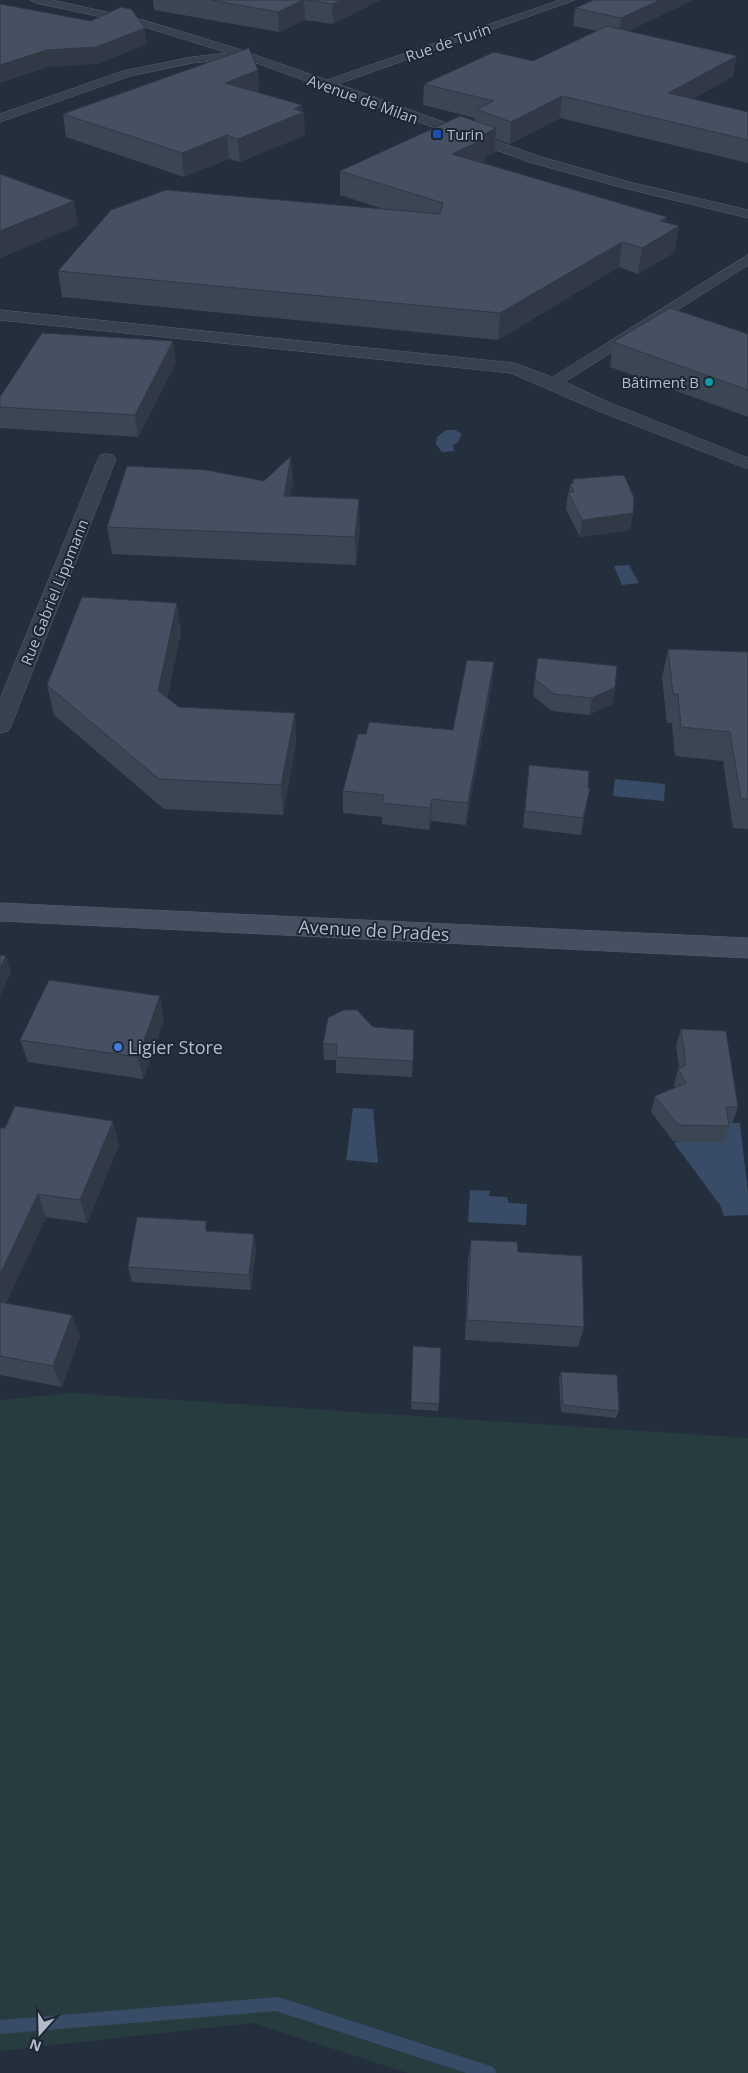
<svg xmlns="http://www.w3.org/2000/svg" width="748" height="2073" font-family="'Open Sans',sans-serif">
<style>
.green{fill:#263c3f}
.water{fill:#394c67}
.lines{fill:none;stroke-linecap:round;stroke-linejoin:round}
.stream{stroke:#394c67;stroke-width:14}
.street-casing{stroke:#565f6c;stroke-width:1}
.secondary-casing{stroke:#565f6c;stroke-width:1}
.street{fill:#38414e;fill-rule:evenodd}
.secondary{fill:#465061;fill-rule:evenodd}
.wall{fill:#3b4654}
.shaded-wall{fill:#303945}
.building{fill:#455162;stroke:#303945}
.transit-dot{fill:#1a4fb4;stroke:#1d2633;stroke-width:2}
.culture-dot{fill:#0f9aa8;stroke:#1d2633;stroke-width:2}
.shop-dot{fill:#3f7fe0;stroke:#1d2633;stroke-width:2}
.labels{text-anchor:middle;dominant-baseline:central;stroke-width:4;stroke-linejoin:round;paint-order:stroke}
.far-street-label{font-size:15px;fill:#b4bcc9;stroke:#1d2633}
.far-poi-label{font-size:15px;fill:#b4bcc9;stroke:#1d2633;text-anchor:start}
.street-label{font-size:18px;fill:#b4bcc9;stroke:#1d2633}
.poi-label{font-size:18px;fill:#b4bcc9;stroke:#1d2633;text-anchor:start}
</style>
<rect width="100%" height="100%" fill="#242f3e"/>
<path class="green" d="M 70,1393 L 748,1438 L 748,2073 L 408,2073 L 253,2023 L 0,2051 L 0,1400 Z"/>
<g class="water">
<path d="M 446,430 L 455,430 L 462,434 L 458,442 L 453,445 L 454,451 L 442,452 L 436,444 L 437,437 Z"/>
<path d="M 629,565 L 639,583 L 622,585 L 614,566 Z"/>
<path d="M 615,779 L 665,784 L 664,801 L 613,796 Z"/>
<path d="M 353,1108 L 373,1109 L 378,1163 L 346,1160 Z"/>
<path d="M 721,1123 L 740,1123 L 748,1193 L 748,1215 L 724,1216 L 720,1205 L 674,1143 Z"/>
<path d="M 470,1190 L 490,1191 L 489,1196 L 507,1197 L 509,1203 L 527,1204 L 526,1225 L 468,1222 Z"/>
</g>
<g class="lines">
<path class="stream" d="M 0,2027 L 277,2004 L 489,2073"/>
<defs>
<g id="street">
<path d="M 31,0 L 52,0 L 143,20 L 235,48 L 327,80 L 560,0 L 575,0 L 338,84 L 538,156 L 629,182 L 748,210 L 748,218 L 620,187 L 529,162 L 237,56 L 232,59 L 192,63 L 130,76 L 0,122 L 0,114 L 123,71 L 192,57 L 228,53 L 135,24 L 36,3 Z"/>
<path d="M 748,255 L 748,265 L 565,382 L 608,402 L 748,458 L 748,469 L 596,410 L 511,373 L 0,320 L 0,310 L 514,363 L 552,377 Z"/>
<path d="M 107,454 L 113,455 L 116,459 L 11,726 L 8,731 L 0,733 L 0,699 L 98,459 L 101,455 Z"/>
</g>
<path id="secondary" d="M 0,903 L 748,938 L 748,958 L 0,921 Z"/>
</defs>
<use href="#street" class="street-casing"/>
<use href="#secondary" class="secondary-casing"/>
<use href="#street" class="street"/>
<use href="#secondary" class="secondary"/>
</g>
<g class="wall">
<path d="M 153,0 L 380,0 L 333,24 L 305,20 L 279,32 L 154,10 Z"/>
<path d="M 693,0 L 628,31 L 733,76 L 693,99 L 748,112 L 748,163 L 560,118 L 510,144 L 496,139 L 495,152 L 485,157 L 485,161 L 481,163 L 667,223 L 675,252 L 638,274 L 619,267 L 498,340 L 62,297 L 58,271 L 383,209 L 340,195 L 340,171 L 475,121 L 475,118 L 423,105 L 424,84 L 533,61 L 598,31 L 573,26 L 575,8 Z"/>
<path d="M 258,70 L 259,93 L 303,112 L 305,135 L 240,162 L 229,159 L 184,177 L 66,137 L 63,114 Z"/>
<path d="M 748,334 L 748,417 L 610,367 L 613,342 Z"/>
<path d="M 176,363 L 138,437 L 0,428 L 0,397 Z"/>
<path d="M 573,479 L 633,513 L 630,530 L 580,537 L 566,509 L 568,492 L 569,492 L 570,484 L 572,483 Z"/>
<path d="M 264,481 L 293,483 L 290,496 L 360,527 L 356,565 L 112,554 L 107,527 Z"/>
<path d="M 181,632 L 167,698 L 179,707 L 295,713 L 296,743 L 283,815 L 164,809 L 54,715 L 47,685 Z"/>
<path d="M 668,649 L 748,652 L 748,829 L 733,828 L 723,761 L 675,756 L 672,723 L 667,723 L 662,678 Z"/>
<path d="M 494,662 L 492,684 L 466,825 L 431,821 L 429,830 L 382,824 L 382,817 L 343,813 L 343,791 L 366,734 L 453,730 Z"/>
<path d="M 535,679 L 615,687 L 612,704 L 589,715 L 552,711 L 533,696 Z"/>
<path d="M 527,782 L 590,788 L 581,835 L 523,828 Z"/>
<path d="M 164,1020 L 143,1079 L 28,1062 L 20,1040 Z"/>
<path d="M 373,1027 L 414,1030 L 412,1077 L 336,1073 L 336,1060 L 324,1060 L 323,1044 Z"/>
<path d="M 681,1029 L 738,1107 L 732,1123 L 729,1123 L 729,1126 L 724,1142 L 673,1141 L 651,1112 L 655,1096 L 675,1088 L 674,1085 L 678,1069 L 679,1069 L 676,1045 Z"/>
<path d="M 0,1128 L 119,1145 L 87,1223 L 46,1217 L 6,1303 L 80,1336 L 62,1387 L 0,1375 Z"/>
<path d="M 208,1231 L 256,1249 L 251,1290 L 132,1282 L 128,1267 Z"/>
<path d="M 471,1240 L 518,1252 L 584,1327 L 578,1347 L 465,1340 L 468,1261 Z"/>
<path d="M 413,1346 L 439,1404 L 438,1411 L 411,1409 Z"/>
<path d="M 561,1372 L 619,1411 L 616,1418 L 561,1412 L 559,1379 Z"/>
</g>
<g class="shaded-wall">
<path d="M 303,0 L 304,0 L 305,20 L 279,32 L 278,12 Z"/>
<path d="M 341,0 L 380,0 L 333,24 L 332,4 Z"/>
<path d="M 660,0 L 693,0 L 619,36 L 621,18 Z"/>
<path d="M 145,28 L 147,44 L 98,64 L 49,67 L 0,83 L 0,65 L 47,50 Z"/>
<path d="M 737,56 L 733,76 L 665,115 L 668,93 Z"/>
<path d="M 258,70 L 259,93 L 225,83 Z"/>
<path d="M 562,96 L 560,118 L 510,144 L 511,122 Z"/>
<path d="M 302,105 L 303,113 L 304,112 L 305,135 L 240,162 L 238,139 L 294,109 Z"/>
<path d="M 496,128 L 495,152 L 485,157 L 485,161 L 451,178 L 452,154 L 481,136 Z"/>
<path d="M 227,135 L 229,159 L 184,177 L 182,153 Z"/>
<path d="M 74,201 L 78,226 L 0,258 L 0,231 Z"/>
<path d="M 667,217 L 665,235 L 679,226 L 675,252 L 638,274 L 642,248 L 660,221 Z"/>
<path d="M 622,242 L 619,267 L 498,340 L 500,313 Z"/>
<path d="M 173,341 L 176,363 L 138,437 L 135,415 Z"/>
<path d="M 291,456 L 293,483 L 285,523 L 284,496 Z"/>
<path d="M 359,499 L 360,527 L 356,565 L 355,537 Z"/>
<path d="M 633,513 L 630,530 L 580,537 L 582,520 Z"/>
<path d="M 177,603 L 181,632 L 162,720 L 158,691 Z"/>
<path d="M 494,662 L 492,684 L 466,825 L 468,803 Z"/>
<path d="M 615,687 L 612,704 L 589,715 L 592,698 Z"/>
<path d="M 295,713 L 296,743 L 283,815 L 281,785 Z"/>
<path d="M 590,788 L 587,805 L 581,835 L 583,818 Z"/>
<path d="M 432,799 L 431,821 L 429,830 L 430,808 Z"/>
<path d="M 6,956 L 11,972 L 0,996 L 0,968 Z"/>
<path d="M 160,996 L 164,1020 L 143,1079 L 138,1057 Z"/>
<path d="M 113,1121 L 119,1145 L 87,1223 L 80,1200 Z"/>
<path d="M 38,1194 L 46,1217 L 0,1317 L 0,1274 Z"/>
<path d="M 254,1234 L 256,1249 L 251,1290 L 249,1275 Z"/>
<path d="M 72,1315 L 80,1336 L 62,1387 L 53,1366 Z"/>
</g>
<g class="building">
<path d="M 211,0 L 303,0 L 278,12 Z"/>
<path d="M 307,0 L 341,0 L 332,4 Z"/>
<path d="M 594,0 L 660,0 L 621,18 L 575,8 Z"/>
<path d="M 0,4 L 91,21 L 121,7 L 131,9 L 145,28 L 96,47 L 47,50 L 0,65 Z"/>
<path d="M 607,26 L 737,56 L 668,93 L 748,112 L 748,140 L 562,96 L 511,122 L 476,109 L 494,101 L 424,84 L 494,52 L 533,61 Z"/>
<path d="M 249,48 L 258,70 L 225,83 L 302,105 L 294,109 L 304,112 L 238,139 L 227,135 L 182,153 L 63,114 Z"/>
<path d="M 460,116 L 496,128 L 481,136 L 486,138 L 452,154 L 667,217 L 660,221 L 679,226 L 642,248 L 622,242 L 500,313 L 58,271 L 111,210 L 166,190 L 440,214 L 443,203 L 340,171 Z"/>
<path d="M 0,174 L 74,201 L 0,231 Z"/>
<path d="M 670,308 L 748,334 L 748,390 L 613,342 Z"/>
<path d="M 42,333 L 173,341 L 135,415 L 0,407 L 0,397 Z"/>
<path d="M 291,456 L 284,496 L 359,499 L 355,537 L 107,527 L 127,466 L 206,470 L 264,481 Z"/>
<path d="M 624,475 L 634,498 L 633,513 L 582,520 L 568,492 L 574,492 L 570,484 L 574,483 L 573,479 Z"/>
<path d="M 82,597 L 177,603 L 158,691 L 179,707 L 295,713 L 281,785 L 159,779 L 47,685 Z"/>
<path d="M 668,649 L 748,652 L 748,799 L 741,799 L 730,732 L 681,727 L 678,694 L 673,694 Z"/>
<path d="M 538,658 L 617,666 L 615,687 L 592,698 L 554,694 L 535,679 Z"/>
<path d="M 467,660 L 494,662 L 468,803 L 432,799 L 430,808 L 382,803 L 384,795 L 343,791 L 358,734 L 366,734 L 369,722 L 453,730 Z"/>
<path d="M 529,765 L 589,771 L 588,788 L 590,788 L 583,818 L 525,811 Z"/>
<path d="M 0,955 L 6,956 L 0,968 Z"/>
<path d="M 49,980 L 160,996 L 138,1057 L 20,1040 Z"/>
<path d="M 344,1010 L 357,1010 L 373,1027 L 414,1030 L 413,1061 L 336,1057 L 337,1044 L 323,1044 L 328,1018 Z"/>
<path d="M 681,1029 L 726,1031 L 738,1107 L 726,1107 L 729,1126 L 678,1125 L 655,1096 L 686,1083 L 678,1069 L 686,1065 Z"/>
<path d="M 15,1106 L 113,1121 L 80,1200 L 38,1194 L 0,1274 L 0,1128 L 5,1128 Z"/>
<path d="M 137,1217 L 206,1221 L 206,1231 L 254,1234 L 249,1275 L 128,1267 Z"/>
<path d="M 471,1240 L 517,1242 L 518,1252 L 582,1256 L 584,1327 L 467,1320 Z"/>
<path d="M 0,1302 L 72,1315 L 53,1366 L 0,1356 Z"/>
<path d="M 413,1346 L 441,1348 L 439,1404 L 411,1402 Z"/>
<path d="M 561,1372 L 617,1375 L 619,1411 L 563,1405 Z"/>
</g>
<rect class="transit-dot" x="432" y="129" width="10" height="10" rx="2.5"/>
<circle class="culture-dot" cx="709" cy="382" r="5"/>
<circle class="shop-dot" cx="118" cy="1047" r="5"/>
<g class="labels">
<g class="far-street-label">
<text transform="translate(448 42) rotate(-19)">Rue de Turin</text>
<text transform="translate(363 99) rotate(20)">Avenue de Milan</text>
<text transform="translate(54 592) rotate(-68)">Rue Gabriel Lippmann</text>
</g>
<g class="far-poi-label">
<text x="447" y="134">Turin</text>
<text x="699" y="382" text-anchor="end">Bâtiment B</text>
</g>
<g class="street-label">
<text transform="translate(374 930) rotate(3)">Avenue de Prades</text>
</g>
<g class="poi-label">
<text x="128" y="1047">Ligier Store</text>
</g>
</g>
<g transform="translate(40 2033) rotate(200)" stroke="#1d2633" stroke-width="4" paint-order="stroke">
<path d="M0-4L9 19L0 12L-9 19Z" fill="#b4bcc9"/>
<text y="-8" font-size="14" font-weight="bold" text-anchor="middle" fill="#b4bcc9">N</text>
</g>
</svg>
